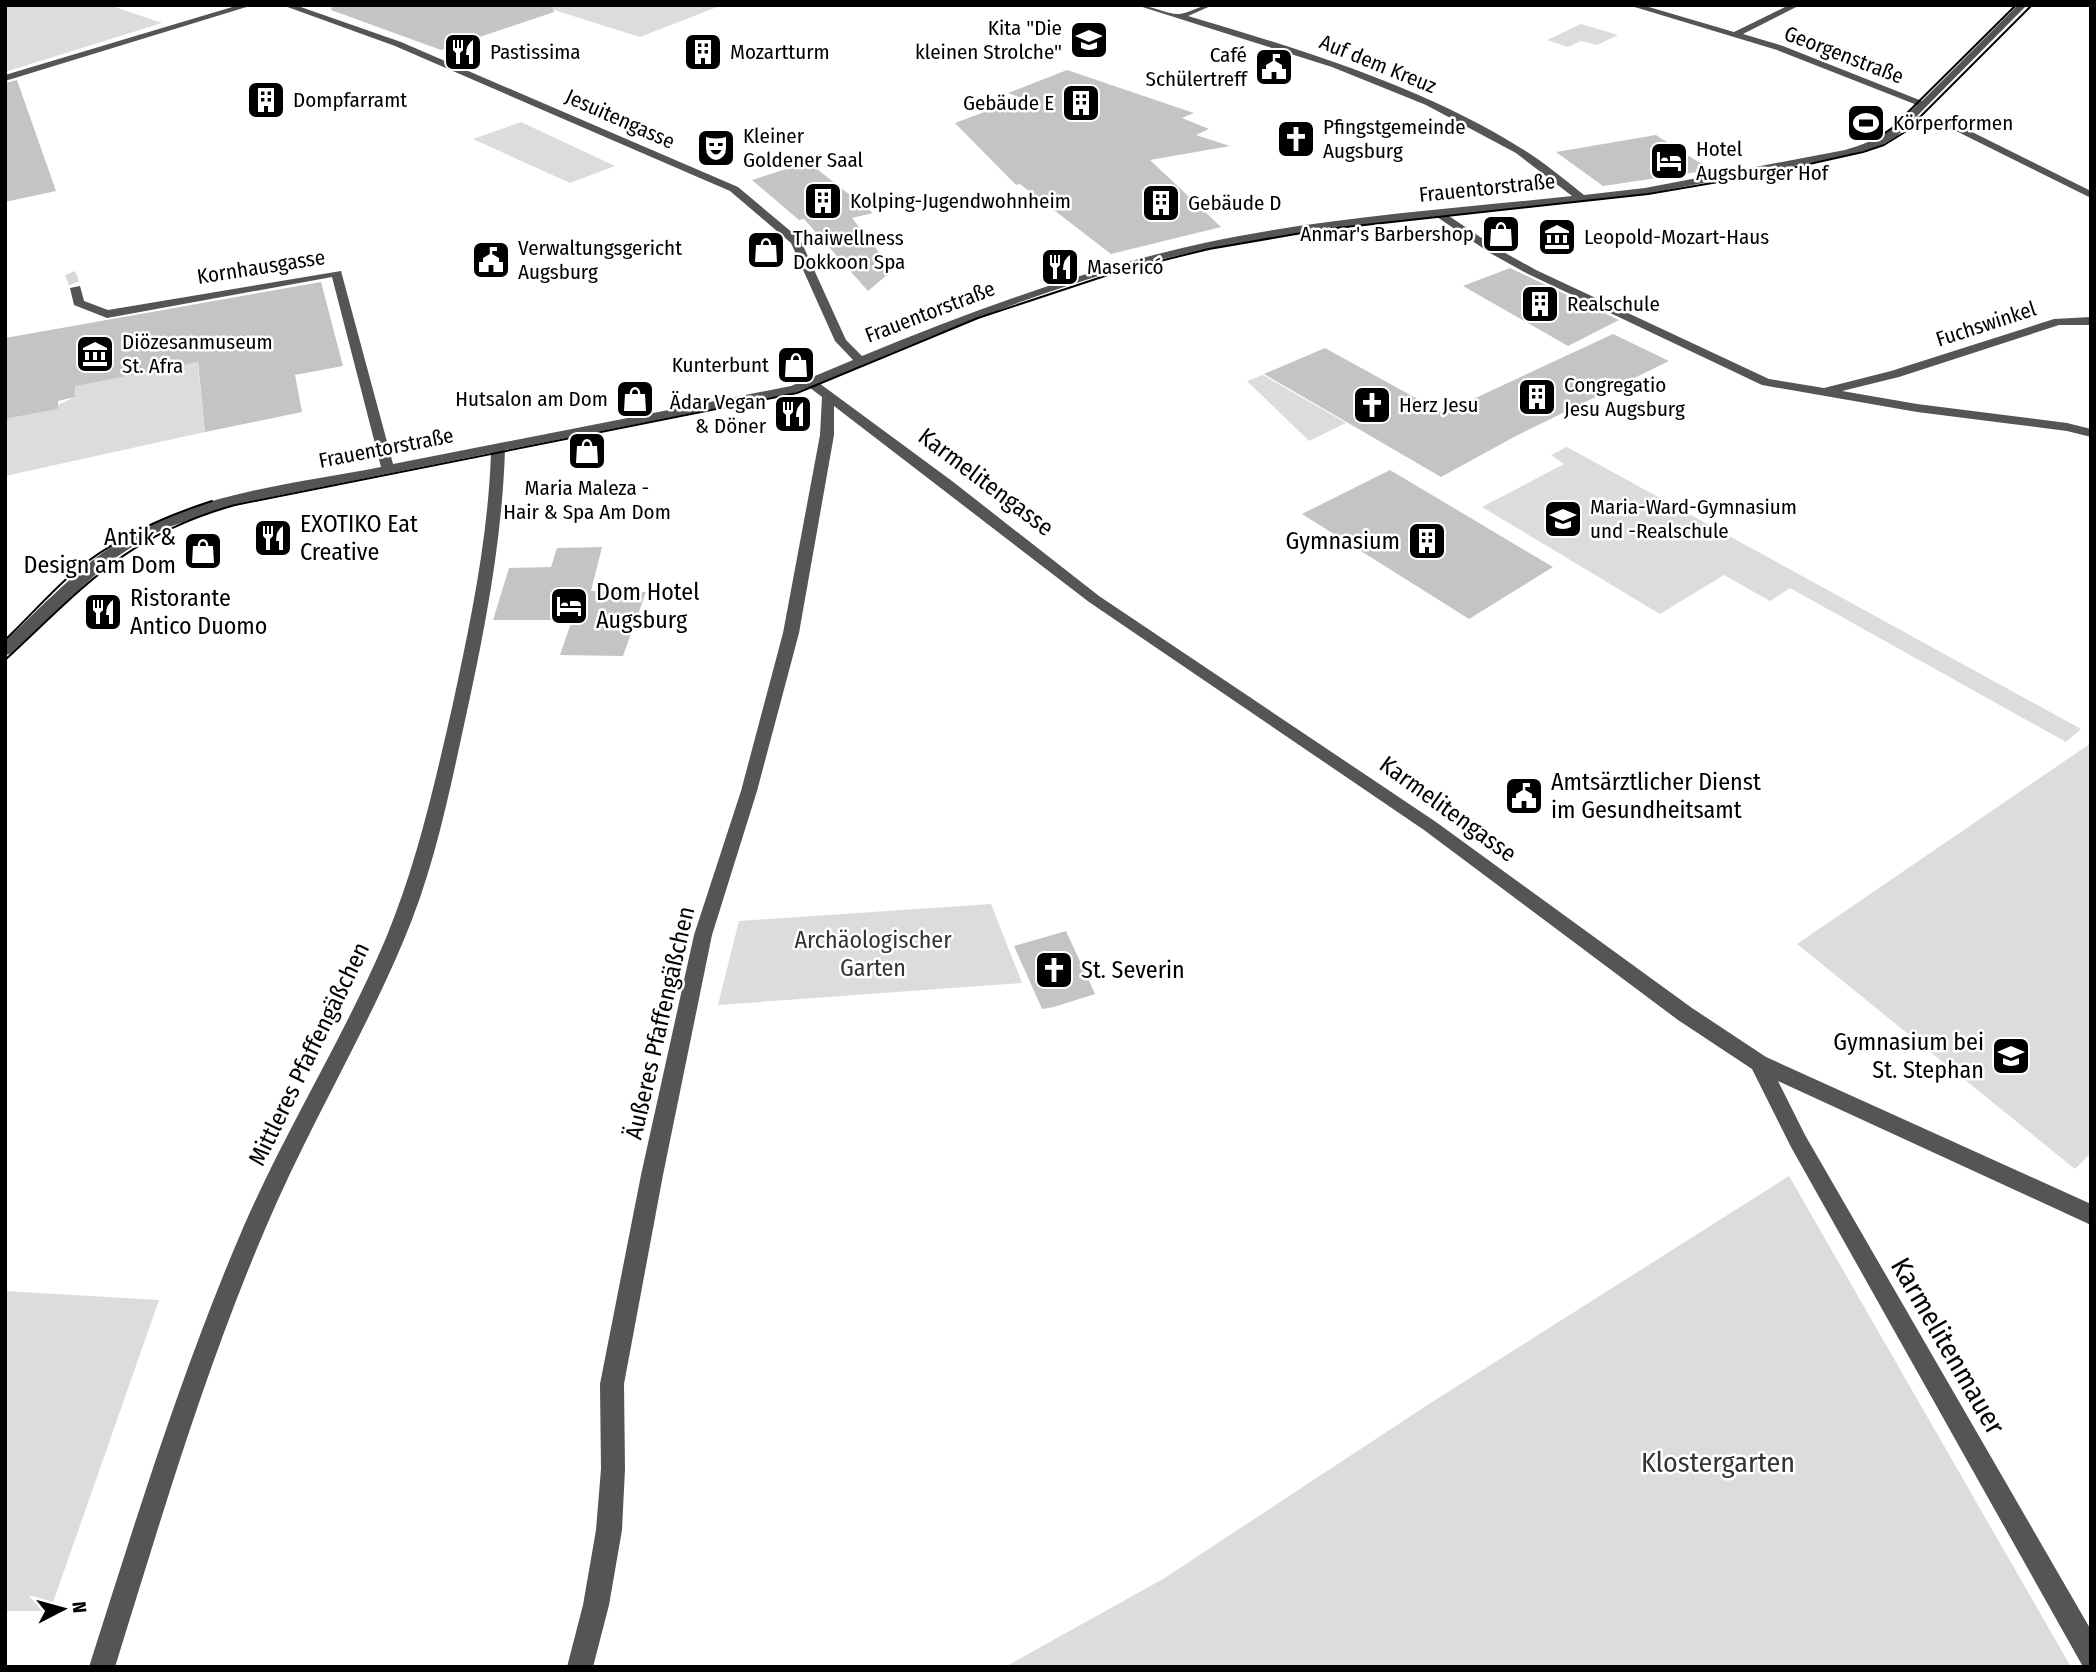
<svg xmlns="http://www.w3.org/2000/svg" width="2096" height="1672" font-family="'Fira Sans Condensed',sans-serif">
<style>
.green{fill:#dcdcdc}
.building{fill:#c4c4c4}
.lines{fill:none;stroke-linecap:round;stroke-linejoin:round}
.minor-tunnel{stroke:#d9d9d9;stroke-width:11;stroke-dasharray:11 6;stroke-linecap:butt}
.minor{fill:#555;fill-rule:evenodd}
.tram{stroke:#000;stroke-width:2}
.labels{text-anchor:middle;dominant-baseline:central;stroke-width:5;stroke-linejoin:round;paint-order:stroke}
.far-poi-label{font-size:21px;fill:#000;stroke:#fff;text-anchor:start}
.far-street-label{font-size:21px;fill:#000;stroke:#fff}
.street-label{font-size:24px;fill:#000;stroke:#fff}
.poi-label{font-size:24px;fill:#000;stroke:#fff;text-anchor:start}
.park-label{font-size:24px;fill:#333;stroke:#fff}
.near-street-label{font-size:28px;fill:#000;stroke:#fff}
.near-park-label{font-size:28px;fill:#333;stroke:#fff}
</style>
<rect width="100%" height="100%" fill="#fff"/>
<g class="green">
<path d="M 5,5 L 109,5 L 162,23 L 5,72 Z"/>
<path d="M 538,5 L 713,5 L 717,7 L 640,37 Z"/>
<path d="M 1581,24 L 1618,35 L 1597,45 L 1581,41 L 1568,47 L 1547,40 Z"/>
<path d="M 521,122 L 615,166 L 570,183 L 473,139 Z"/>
<path d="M 196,347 L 205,432 L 5,476 L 5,419 L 58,409 L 58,405 L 75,397 L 74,376 Z"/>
<path d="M 1263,375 L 1346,423 L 1309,441 L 1247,381 Z"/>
<path d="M 1567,447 L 2081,729 L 2066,742 L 1790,588 L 1770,601 L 1724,575 L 1660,614 L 1482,507 L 1564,464 L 1551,455 Z"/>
<path d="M 2091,743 L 2091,1153 L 2075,1169 L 1797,944 Z"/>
<path d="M 991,904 L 1022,983 L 718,1005 L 739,921 Z"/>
<path d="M 1789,1176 L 2071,1667 L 1005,1667 L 1163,1579 L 1429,1404 Z"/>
<path d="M 5,1291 L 159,1300 L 50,1611 L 5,1611 Z"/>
</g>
<g class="building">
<path d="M 332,5 L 552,5 L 554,12 L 441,50 L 331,10 Z"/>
<path d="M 1067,70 L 1194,113 L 1182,118 L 1209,129 L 1196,135 L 1230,146 L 1150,160 L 1221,227 L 1111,254 L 1020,184 L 1016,185 L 955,123 L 1021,98 L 1008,93 Z"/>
<path d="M 17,80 L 56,191 L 5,202 L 5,83 Z"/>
<path d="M 1656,135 L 1711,170 L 1603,186 L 1556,152 Z"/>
<path d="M 808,162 L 873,213 L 852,218 L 893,270 L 868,291 L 804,219 L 799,220 L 752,180 Z"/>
<path d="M 1510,268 L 1527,276 L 1619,320 L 1568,346 L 1463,286 Z"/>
<path d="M 321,282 L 343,366 L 295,375 L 302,412 L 205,432 L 198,362 L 75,386 L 75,397 L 58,401 L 58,409 L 5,419 L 5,338 Z"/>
<path d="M 1613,334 L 1669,361 L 1514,437 L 1441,477 L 1264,374 L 1325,348 L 1443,413 Z"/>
<path d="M 1390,470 L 1553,567 L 1469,619 L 1302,514 Z"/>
<path d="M 602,547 L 591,591 L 646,592 L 623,656 L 560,655 L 572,620 L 493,620 L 509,568 L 551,567 L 557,548 Z"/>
<path d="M 1066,931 L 1095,994 L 1054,1007 L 1042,1009 L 1014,946 Z"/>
</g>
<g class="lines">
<path class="minor-tunnel" d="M 70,273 L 76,288"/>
<g class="minor">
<path d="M 239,5 L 253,5 L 5,81 L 5,75 Z"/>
<path d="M 282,5 L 295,5 L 401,42 L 738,187 L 800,239 L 846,340 L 862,356 C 973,310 1086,269 1204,243 C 1325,217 1450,209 1572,196 L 1516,153 L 1426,105 L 1332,67 L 1136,5 C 1150,5 1169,15 1180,14 C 1192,12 1200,5 1213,5 L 1188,16 C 1303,50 1422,86 1524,150 C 1545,163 1564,179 1584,195 L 1645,188 L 1845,150 C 1880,140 1892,130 1917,105 L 1777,50 L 1628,5 L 1642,5 L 1734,32 L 1789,5 L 1800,5 L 1743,34 L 1783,46 L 1922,101 L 2018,5 L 2027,5 L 1917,116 L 1960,126 L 2091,191 L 2091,198 L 1954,130 L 1913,121 L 1897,136 L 1882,145 L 1847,156 L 1645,194 L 1449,216 L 1498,249 L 1536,270 L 1769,379 L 1824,388 L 1891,371 L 2054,319 L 2091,317 L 2091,325 L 2059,325 L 1899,377 L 1842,391 L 1917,404 L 2067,423 L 2091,429 L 2091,437 L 2067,431 L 1917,412 L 1762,385 L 1528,274 L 1490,253 L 1437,217 C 1331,229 1226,241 1123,269 C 1018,298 918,342 819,383 L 952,481 L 1099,596 L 1436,822 L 1692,1008 L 1766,1057 L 2091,1204 L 2091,1225 L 1778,1081 L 1805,1135 L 2091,1630 L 2091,1667 L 2082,1665 L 1791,1147 L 1752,1069 L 1678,1020 L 1424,830 L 1089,602 L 834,406 L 834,435 L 799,633 L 757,791 L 712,935 L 663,1175 L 624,1384 L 625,1469 L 622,1530 L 609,1605 L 593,1667 L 567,1667 L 583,1605 L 596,1530 L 601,1469 L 600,1384 L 641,1175 L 694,935 L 741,791 L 783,633 L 820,435 L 822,397 L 809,387 L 794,393 L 505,450 C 502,543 484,634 464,725 C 448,799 433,872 403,942 C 362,1039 307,1130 266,1227 C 205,1369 161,1519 115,1667 L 89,1667 C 136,1519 182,1370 243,1228 C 286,1129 344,1037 386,938 C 417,863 434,786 452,708 C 470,624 488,540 491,453 L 236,504 L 169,527 L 147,537 L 109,562 L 10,654 L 5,655 L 5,641 C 41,608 75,570 117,543 C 194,493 293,484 381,467 L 332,277 L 107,318 L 74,305 L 70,288 L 80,286 L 84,301 L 108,310 L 341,271 L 393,464 L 791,386 L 853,360 L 835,341 L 791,243 L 730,191 L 395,46 Z"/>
</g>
<g class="tram">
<path d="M 1875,140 L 1892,128 L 2016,5"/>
<path d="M 5,640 C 28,618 50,593 74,572 C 115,538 162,517 212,501"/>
<path d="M 5,660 C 85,586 125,536 235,505 L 797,393 L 978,318 L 1123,270 L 1209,249 L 1319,230 L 1648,194 L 1765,174 L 1863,152 L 1884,145 L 1905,132 L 2032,5"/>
</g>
</g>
<defs>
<symbol id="school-square" viewBox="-11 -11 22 22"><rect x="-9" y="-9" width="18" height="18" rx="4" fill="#000" stroke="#fff"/><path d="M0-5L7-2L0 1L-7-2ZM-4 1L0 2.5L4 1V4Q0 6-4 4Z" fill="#fff"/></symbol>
<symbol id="restaurant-square" viewBox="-11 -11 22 22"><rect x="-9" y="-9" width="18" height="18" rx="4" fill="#000" stroke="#fff"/><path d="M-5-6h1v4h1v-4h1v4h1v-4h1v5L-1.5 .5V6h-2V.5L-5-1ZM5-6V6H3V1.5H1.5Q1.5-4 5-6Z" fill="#fff"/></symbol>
<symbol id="building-square" viewBox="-11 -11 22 22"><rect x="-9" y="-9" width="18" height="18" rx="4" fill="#000" stroke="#fff"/><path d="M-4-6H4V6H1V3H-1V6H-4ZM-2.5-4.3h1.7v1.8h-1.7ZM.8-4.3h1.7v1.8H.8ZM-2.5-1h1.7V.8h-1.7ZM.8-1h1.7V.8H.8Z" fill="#fff"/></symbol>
<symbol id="civic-square" viewBox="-11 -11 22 22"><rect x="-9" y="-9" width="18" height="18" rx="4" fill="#000" stroke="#fff"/><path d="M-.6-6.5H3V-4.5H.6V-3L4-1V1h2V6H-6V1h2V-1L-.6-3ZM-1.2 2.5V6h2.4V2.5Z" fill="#fff"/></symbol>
<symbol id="stadium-square" viewBox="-11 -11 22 22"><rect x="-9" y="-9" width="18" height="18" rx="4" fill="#000" stroke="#fff"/><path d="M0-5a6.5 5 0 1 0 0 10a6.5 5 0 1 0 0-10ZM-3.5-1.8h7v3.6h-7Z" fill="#fff"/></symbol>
<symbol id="church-square" viewBox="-11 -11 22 22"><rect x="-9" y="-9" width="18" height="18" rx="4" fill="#000" stroke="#fff"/><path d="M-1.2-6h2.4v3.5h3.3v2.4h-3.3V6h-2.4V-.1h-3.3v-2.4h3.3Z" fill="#fff"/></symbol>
<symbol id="theatre-square" viewBox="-11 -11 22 22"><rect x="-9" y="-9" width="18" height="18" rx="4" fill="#000" stroke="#fff"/><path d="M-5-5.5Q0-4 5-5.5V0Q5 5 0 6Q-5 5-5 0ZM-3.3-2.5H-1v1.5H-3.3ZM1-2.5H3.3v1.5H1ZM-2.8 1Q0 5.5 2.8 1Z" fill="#fff"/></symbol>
<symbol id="hotel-square" viewBox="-11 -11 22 22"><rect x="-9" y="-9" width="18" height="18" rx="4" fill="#000" stroke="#fff"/><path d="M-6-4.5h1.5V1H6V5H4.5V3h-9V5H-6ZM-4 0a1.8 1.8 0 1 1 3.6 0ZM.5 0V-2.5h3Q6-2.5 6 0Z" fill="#fff"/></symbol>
<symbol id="shop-square" viewBox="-11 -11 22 22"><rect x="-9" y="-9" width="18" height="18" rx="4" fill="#000" stroke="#fff"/><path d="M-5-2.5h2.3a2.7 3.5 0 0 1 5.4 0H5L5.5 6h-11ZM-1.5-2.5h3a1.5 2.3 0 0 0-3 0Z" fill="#fff"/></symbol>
<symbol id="museum-square" viewBox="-11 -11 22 22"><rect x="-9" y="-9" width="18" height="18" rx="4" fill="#000" stroke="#fff"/><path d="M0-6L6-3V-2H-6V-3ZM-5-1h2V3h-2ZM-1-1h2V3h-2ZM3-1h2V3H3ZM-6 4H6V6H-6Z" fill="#fff"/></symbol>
</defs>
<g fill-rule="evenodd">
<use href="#school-square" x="1067" y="18" width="44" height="44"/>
<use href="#restaurant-square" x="441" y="30" width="44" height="44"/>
<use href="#building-square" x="681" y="30" width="44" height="44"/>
<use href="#civic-square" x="1252" y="45" width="44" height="44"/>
<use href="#building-square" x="244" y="78" width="44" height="44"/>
<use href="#building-square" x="1059" y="81" width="44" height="44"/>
<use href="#stadium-square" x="1844" y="101" width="44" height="44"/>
<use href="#church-square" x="1274" y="117" width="44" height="44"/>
<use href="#theatre-square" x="694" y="126" width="44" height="44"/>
<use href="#hotel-square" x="1647" y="139" width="44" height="44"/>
<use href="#building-square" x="801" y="179" width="44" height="44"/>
<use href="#building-square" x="1139" y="181" width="44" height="44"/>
<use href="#shop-square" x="1479" y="212" width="44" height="44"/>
<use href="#museum-square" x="1535" y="215" width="44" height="44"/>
<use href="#shop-square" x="744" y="228" width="44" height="44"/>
<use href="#civic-square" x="469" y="238" width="44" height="44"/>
<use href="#restaurant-square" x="1038" y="245" width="44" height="44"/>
<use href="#building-square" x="1518" y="282" width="44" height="44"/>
<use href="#museum-square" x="73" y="332" width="44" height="44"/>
<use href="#shop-square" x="774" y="343" width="44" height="44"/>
<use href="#building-square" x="1515" y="375" width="44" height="44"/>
<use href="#shop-square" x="613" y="377" width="44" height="44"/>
<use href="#church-square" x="1350" y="383" width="44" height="44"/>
<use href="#restaurant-square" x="771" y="392" width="44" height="44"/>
<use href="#shop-square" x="565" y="429" width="44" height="44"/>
<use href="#school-square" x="1541" y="497" width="44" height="44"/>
<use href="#restaurant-square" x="251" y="516" width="44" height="44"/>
<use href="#building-square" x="1405" y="519" width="44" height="44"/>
<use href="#shop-square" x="181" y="529" width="44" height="44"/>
<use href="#hotel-square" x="547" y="584" width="44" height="44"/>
<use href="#restaurant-square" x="81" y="590" width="44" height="44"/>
<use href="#civic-square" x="1502" y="774" width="44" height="44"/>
<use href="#church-square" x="1032" y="948" width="44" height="44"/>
<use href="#school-square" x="1989" y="1034" width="44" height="44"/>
</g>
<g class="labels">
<g class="far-poi-label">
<text x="1062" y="28" text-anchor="end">Kita "Die<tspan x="1062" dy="24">kleinen Strolche"</tspan></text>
<text x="490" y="52">Pastissima</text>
<text x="730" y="52">Mozartturm</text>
<text x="1247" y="55" text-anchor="end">Café<tspan x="1247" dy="24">Schülertreff</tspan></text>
<text x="293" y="100">Dompfarramt</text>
<text x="1054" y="103" text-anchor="end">Gebäude E</text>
<text x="1893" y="123">Körperformen</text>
<text x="1323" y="127">Pfingstgemeinde<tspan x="1323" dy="24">Augsburg</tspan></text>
<text x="743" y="136">Kleiner<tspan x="743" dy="24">Goldener Saal</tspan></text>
<text x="1696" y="149">Hotel<tspan x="1696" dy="24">Augsburger Hof</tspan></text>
<text x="850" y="201">Kolping-Jugendwohnheim</text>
<text x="1188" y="203">Gebäude D</text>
<text x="1474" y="234" text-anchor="end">Anmar's Barbershop</text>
<text x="1584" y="237">Leopold-Mozart-Haus</text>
<text x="793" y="238">Thaiwellness<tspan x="793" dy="24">Dokkoon Spa</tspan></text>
<text x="518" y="248">Verwaltungsgericht<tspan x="518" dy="24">Augsburg</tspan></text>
<text x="1087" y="267">Masericó</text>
<text x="1567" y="304">Realschule</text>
<text x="122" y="342">Diözesanmuseum<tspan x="122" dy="24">St. Afra</tspan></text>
<text x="769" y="365" text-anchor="end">Kunterbunt</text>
<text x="1564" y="385">Congregatio<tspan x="1564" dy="24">Jesu Augsburg</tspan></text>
<text x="608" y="399" text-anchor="end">Hutsalon am Dom</text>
<text x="766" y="402" text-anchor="end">Ädar Vegan<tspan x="766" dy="24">&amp; Döner</tspan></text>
<text x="1399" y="405">Herz Jesu</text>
<text x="587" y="488" text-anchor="middle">Maria Maleza -<tspan x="587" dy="24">Hair &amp; Spa Am Dom</tspan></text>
<text x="1590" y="507">Maria-Ward-Gymnasium<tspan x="1590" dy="24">und -Realschule</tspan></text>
</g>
<g class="far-street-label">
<text transform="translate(1844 55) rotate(21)">Georgenstraße</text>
<text transform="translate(1378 64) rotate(22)">Auf dem Kreuz</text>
<text transform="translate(620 119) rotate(24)">Jesuitengasse</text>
<text transform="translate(1487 188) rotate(-6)">Frauentorstraße</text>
<text transform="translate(261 267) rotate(-9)">Kornhausgasse</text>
<text transform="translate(930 312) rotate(-21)">Frauentorstraße</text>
<text transform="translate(1986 324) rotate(-18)">Fuchswinkel</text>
<text transform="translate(386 448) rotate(-11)">Frauentorstraße</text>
</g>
<g class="street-label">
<text transform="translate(986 482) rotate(37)">Karmelitengasse</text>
<text transform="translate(1448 809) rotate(36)">Karmelitengasse</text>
<text transform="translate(660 1023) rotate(-77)">Äußeres Pfaffengäßchen</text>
<text transform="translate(309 1054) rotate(-64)">Mittleres Pfaffengäßchen</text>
</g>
<g class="poi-label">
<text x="300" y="524">EXOTIKO Eat<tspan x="300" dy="28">Creative</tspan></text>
<text x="176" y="537" text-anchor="end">Antik &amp;<tspan x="176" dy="28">Design am Dom</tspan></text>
<text x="1400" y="541" text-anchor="end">Gymnasium</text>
<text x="596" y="592">Dom Hotel<tspan x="596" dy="28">Augsburg</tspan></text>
<text x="130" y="598">Ristorante<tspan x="130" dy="28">Antico Duomo</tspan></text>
<text x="1551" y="782">Amtsärztlicher Dienst<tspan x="1551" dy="28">im Gesundheitsamt</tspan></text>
<text x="1081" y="970">St. Severin</text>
<text x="1984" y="1042" text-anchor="end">Gymnasium bei<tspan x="1984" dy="28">St. Stephan</tspan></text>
</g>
<g class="park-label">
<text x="873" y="940">Archäologischer<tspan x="873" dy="28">Garten</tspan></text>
</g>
<g class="near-street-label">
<text transform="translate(1948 1346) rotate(60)">Karmelitenmauer</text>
</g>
<g class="near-park-label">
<text x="1718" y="1462">Klostergarten</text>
</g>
</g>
<rect width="2096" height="1672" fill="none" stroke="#000000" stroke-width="14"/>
<g transform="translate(63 1609) rotate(84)" stroke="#ffffff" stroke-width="5" paint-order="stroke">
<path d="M0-5L12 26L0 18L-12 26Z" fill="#000000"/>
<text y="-10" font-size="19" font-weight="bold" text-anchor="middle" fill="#000000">N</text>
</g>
</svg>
